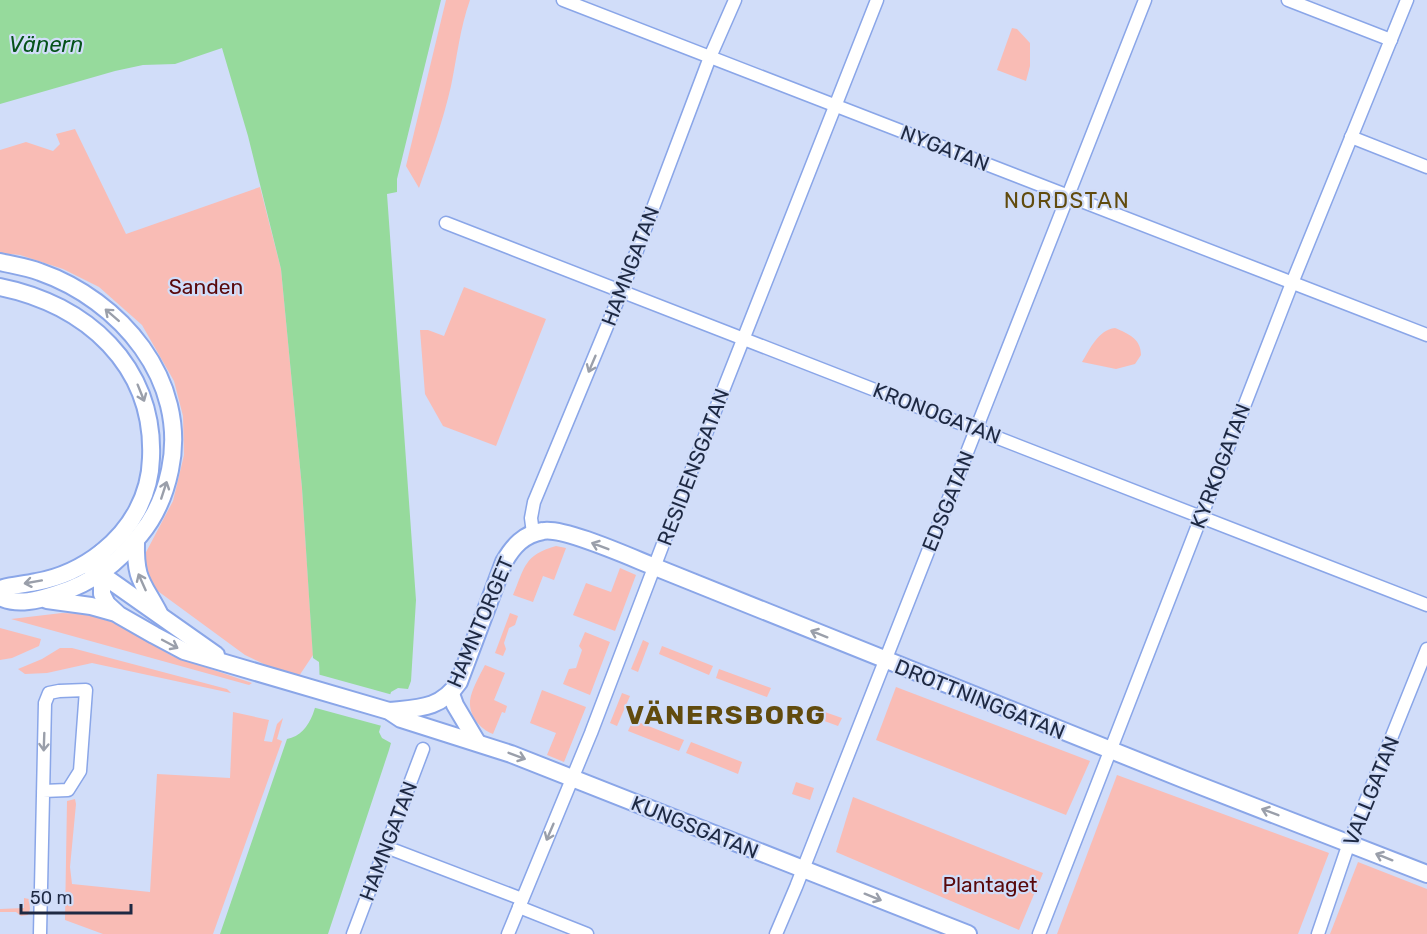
<svg xmlns="http://www.w3.org/2000/svg" width="1427" height="934" font-family="Rubik,sans-serif">
<style>
.green{fill:#f9bcb5}
.water{fill:#96da9c}
.pier{fill:#d1ddf9}
.lines{fill:none;stroke-linecap:round;stroke-linejoin:round}
.street-casing{stroke:#8aa6e8;stroke-width:15}
.secondary-casing{stroke:#8aa6e8;stroke-width:20}
.street{stroke:#fff;stroke-width:12}
.secondary{stroke:#fff;stroke-width:16}
.oneway{stroke:#9a9faa}
.labels{text-anchor:middle;dominant-baseline:central;stroke-width:4.5;stroke-linejoin:round;paint-order:stroke}
.street-label{font-size:21px;fill:#1e2943;stroke:#d1ddf9}
.park-label{font-size:21px;fill:#59080a;stroke:#d1ddf9}
.water-label{font-size:22px;font-style:italic;fill:#05521a;stroke:#d1ddf9}
.neighbourhood-label{font-size:22px;letter-spacing:1.5px;fill:#614b0e;stroke:#d1ddf9}
.district-label{font-size:27px;font-weight:bold;letter-spacing:1.5px;fill:#614b0e;stroke:#d1ddf9}
</style>
<rect width="100%" height="100%" fill="#d1ddf9"/>
<g class="green">
<path d="M 446,0 L 470,0 C 460,28 457,57 451,86 C 443,121 431,154 419,188 L 406,166 Z"/>
<path d="M 1012,28 L 1017,29 L 1030,43 L 1030,66 L 1026,81 L 997,70 Z"/>
<path d="M 75,129 L 126,234 L 260,187 L 281,269 L 302,488 L 313,655 L 299,676 L 270,667 L 245,655 L 155,589 L 146,571 L 144,556 L 173,501 L 184,455 L 183,416 L 174,381 L 142,325 L 99,287 L 63,269 L 20,255 L 0,253 L 0,150 L 26,142 L 53,151 L 60,144 L 56,134 Z"/>
<path d="M 464,287 L 546,319 L 496,446 L 443,426 L 425,394 L 420,330 L 428,330 L 444,336 Z"/>
<path d="M 1115,328 C 1129,334 1141,339 1141,355 L 1135,364 L 1116,369 L 1082,362 C 1090,349 1098,330 1115,328 Z"/>
<path d="M 556,546 L 566,548 L 554,580 L 543,576 L 533,602 L 513,595 C 525,567 524,555 556,546 Z"/>
<path d="M 620,568 L 636,575 L 615,631 L 573,615 L 586,583 L 611,592 Z"/>
<path d="M 62,613 L 88,614 L 120,625 L 172,656 L 252,683 L 249,685 L 11,619 Z"/>
<path d="M 510,613 L 518,616 L 515,625 L 509,628 L 504,643 L 506,649 L 503,656 L 495,653 Z"/>
<path d="M 0,628 L 41,639 L 39,646 L 12,658 L 0,660 Z"/>
<path d="M 585,632 L 610,642 L 590,695 L 563,684 L 569,669 L 576,668 L 582,650 L 579,646 Z"/>
<path d="M 643,640 L 649,643 L 638,672 L 631,669 Z"/>
<path d="M 662,646 L 713,666 L 709,675 L 659,654 Z"/>
<path d="M 60,648 L 72,648 L 227,689 L 231,693 L 92,663 L 47,673 L 25,674 L 18,669 L 42,659 Z"/>
<path d="M 485,665 L 505,673 L 494,700 L 507,706 L 505,713 L 502,712 L 493,734 C 480,729 469,716 470,701 C 471,690 480,675 485,665 Z"/>
<path d="M 719,669 L 771,688 L 767,697 L 716,678 Z"/>
<path d="M 896,687 L 1090,761 L 1066,815 L 876,740 Z"/>
<path d="M 542,690 L 586,707 L 564,762 L 547,755 L 556,733 L 530,723 Z"/>
<path d="M 622,693 L 630,696 L 617,726 L 610,723 Z"/>
<path d="M 822,711 L 842,718 L 838,726 L 819,719 Z"/>
<path d="M 233,712 L 269,720 L 264,741 L 272,742 L 277,724 L 283,718 L 277,739 L 282,741 L 213,934 L 103,934 L 65,920 L 67,801 L 75,799 L 76,804 L 70,867 L 72,884 L 150,892 L 157,774 L 230,778 Z"/>
<path d="M 633,720 L 684,740 L 679,751 L 628,731 Z"/>
<path d="M 691,742 L 742,762 L 738,774 L 686,753 Z"/>
<path d="M 1117,775 L 1329,853 L 1298,934 L 1057,934 Z"/>
<path d="M 796,782 L 814,788 L 810,800 L 792,794 Z"/>
<path d="M 853,797 L 1043,873 L 1019,930 L 836,852 Z"/>
<path d="M 1358,862 L 1427,889 L 1427,934 L 1330,934 Z"/>
<path d="M 24,898 L 29,899 L 30,909 L 28,915 L 21,916 L 16,912 L 0,912 L 0,909 L 24,908 Z"/>
</g>
<path class="water" d="M 0,0 L 441,0 L 397,179 L 397,192 L 387,194 L 416,600 L 411,681 L 408,689 L 398,688 L 391,692 L 379,732 L 382,738 L 391,743 L 389,750 L 328,934 L 220,934 L 287,739 C 317,734 321,687 319,662 L 313,658 L 302,488 L 281,269 L 248,136 L 222,48 L 175,64 L 143,65 L 115,71 L 0,104 Z"/>
<path class="pier" d="M 317,674 L 393,695 L 382,726 L 312,707 Z"/>
<g class="lines">
<defs>
<g id="street">
<path d="M 563,0 L 1427,335"/>
<path d="M 1288,0 L 1391,40"/>
<path d="M 1351,137 L 1427,167"/>
<path d="M 446,223 L 1427,605"/>
<path d="M 533,533 L 531,518 L 534,502 L 622,290 L 710,57 L 735,0"/>
<path d="M 386,847 L 522,899"/>
<path d="M 519,907 L 587,934"/>
<path d="M 40,934 L 45,703 L 49,693 L 59,691 L 86,690 L 80,771 L 68,790 L 43,791"/>
<path d="M 353,934 L 423,749"/>
<path d="M 508,934 L 591,733 L 679,502 L 877,0"/>
<path d="M 776,934 L 796,887 L 1145,0"/>
<path d="M 1039,934 L 1292,283 L 1407,0"/>
<path d="M 1318,934 L 1349,843 L 1427,649"/>
</g>
<g id="secondary">
<path d="M 0,262 C 13,265 27,267 40,272 C 120,300 189,380 170,470 C 165,494 156,516 140,535 C 117,564 92,583 57,594 C 39,600 17,606 0,597"/>
<path d="M 0,287 C 86,304 155,366 151,458 C 150,496 131,529 102,552 C 83,567 59,578 36,582 C 23,585 12,585 0,589"/>
<path d="M 136,541 C 135,580 142,581 159,613"/>
<path d="M 102,552 L 102,594 L 107,604 L 119,615 L 154,635 L 184,651 L 389,711 L 401,719 L 511,754 L 968,934"/>
<path d="M 93,573 L 101,574 L 216,655"/>
<path d="M 47,600 L 91,606 L 116,613"/>
<path d="M 451,694 L 455,705 L 477,742"/>
<path d="M 389,711 C 419,708 441,709 459,682 L 504,562 C 513,546 524,534 543,531 C 564,527 632,558 655,567 L 1183,779 L 1427,874"/>
</g>
</defs>
<use href="#street" class="street-casing"/>
<use href="#secondary" class="secondary-casing"/>
<use href="#street" class="street"/>
<use href="#secondary" class="secondary"/>
</g>
<defs><path id="oneway-shaft" d="M-6 0H5M1.5-3L5.5 0L1.5 3" fill="none" stroke-width="1.6" stroke-linecap="round" stroke-linejoin="round" transform="scale(1.5)"/></defs>
<g class="oneway">
<use href="#oneway-shaft" transform="translate(112 315) rotate(-139)"/>
<use href="#oneway-shaft" transform="translate(592 364) rotate(113)"/>
<use href="#oneway-shaft" transform="translate(141 393) rotate(68)"/>
<use href="#oneway-shaft" transform="translate(164 490) rotate(-72)"/>
<use href="#oneway-shaft" transform="translate(600 546) rotate(-159)"/>
<use href="#oneway-shaft" transform="translate(33 582) rotate(170)"/>
<use href="#oneway-shaft" transform="translate(142 582) rotate(-114)"/>
<use href="#oneway-shaft" transform="translate(819 634) rotate(-158)"/>
<use href="#oneway-shaft" transform="translate(170 644) rotate(28)"/>
<use href="#oneway-shaft" transform="translate(44 742) rotate(92)"/>
<use href="#oneway-shaft" transform="translate(517 756) rotate(21)"/>
<use href="#oneway-shaft" transform="translate(1270 812) rotate(-159)"/>
<use href="#oneway-shaft" transform="translate(550 832) rotate(113)"/>
<use href="#oneway-shaft" transform="translate(1384 857) rotate(-158)"/>
<use href="#oneway-shaft" transform="translate(873 897) rotate(22)"/>
</g>
<g class="labels">
<g class="street-label">
<text transform="translate(945 148) rotate(21)">NYGATAN</text>
<text transform="translate(630 266) rotate(-69)">HAMNGATAN</text>
<text transform="translate(937 413) rotate(21)">KRONOGATAN</text>
<text transform="translate(1220 466) rotate(-69)">KYRKOGATAN</text>
<text transform="translate(693 467) rotate(-69)">RESIDENSGATAN</text>
<text transform="translate(948 501) rotate(-68)">EDSGATAN</text>
<text transform="translate(480 622) rotate(-67)">HAMNTORGET</text>
<text transform="translate(980 699) rotate(22)">DROTTNINGGATAN</text>
<text transform="translate(1371 791) rotate(-68)">VALLGATAN</text>
<text transform="translate(695 827) rotate(22)">KUNGSGATAN</text>
<text transform="translate(388 841) rotate(-69)">HAMNGATAN</text>
</g>
<g class="park-label">
<text x="206" y="286">Sanden</text>
<text x="990" y="884">Plantaget</text>
</g>
<g class="water-label">
<text x="46" y="44">Vänern</text>
</g>
<g class="neighbourhood-label">
<text x="1067" y="200">NORDSTAN</text>
</g>
<g class="district-label">
<text x="726" y="715">VÄNERSBORG</text>
</g>
</g>
<path d="M21 904v9h110v-9" fill="none" stroke="#1e2943" stroke-width="3"/>
<text x="30" y="904" font-size="18" fill="#1e2943" stroke="#d1ddf9" stroke-width="4.5" paint-order="stroke">50 m</text>
</svg>
